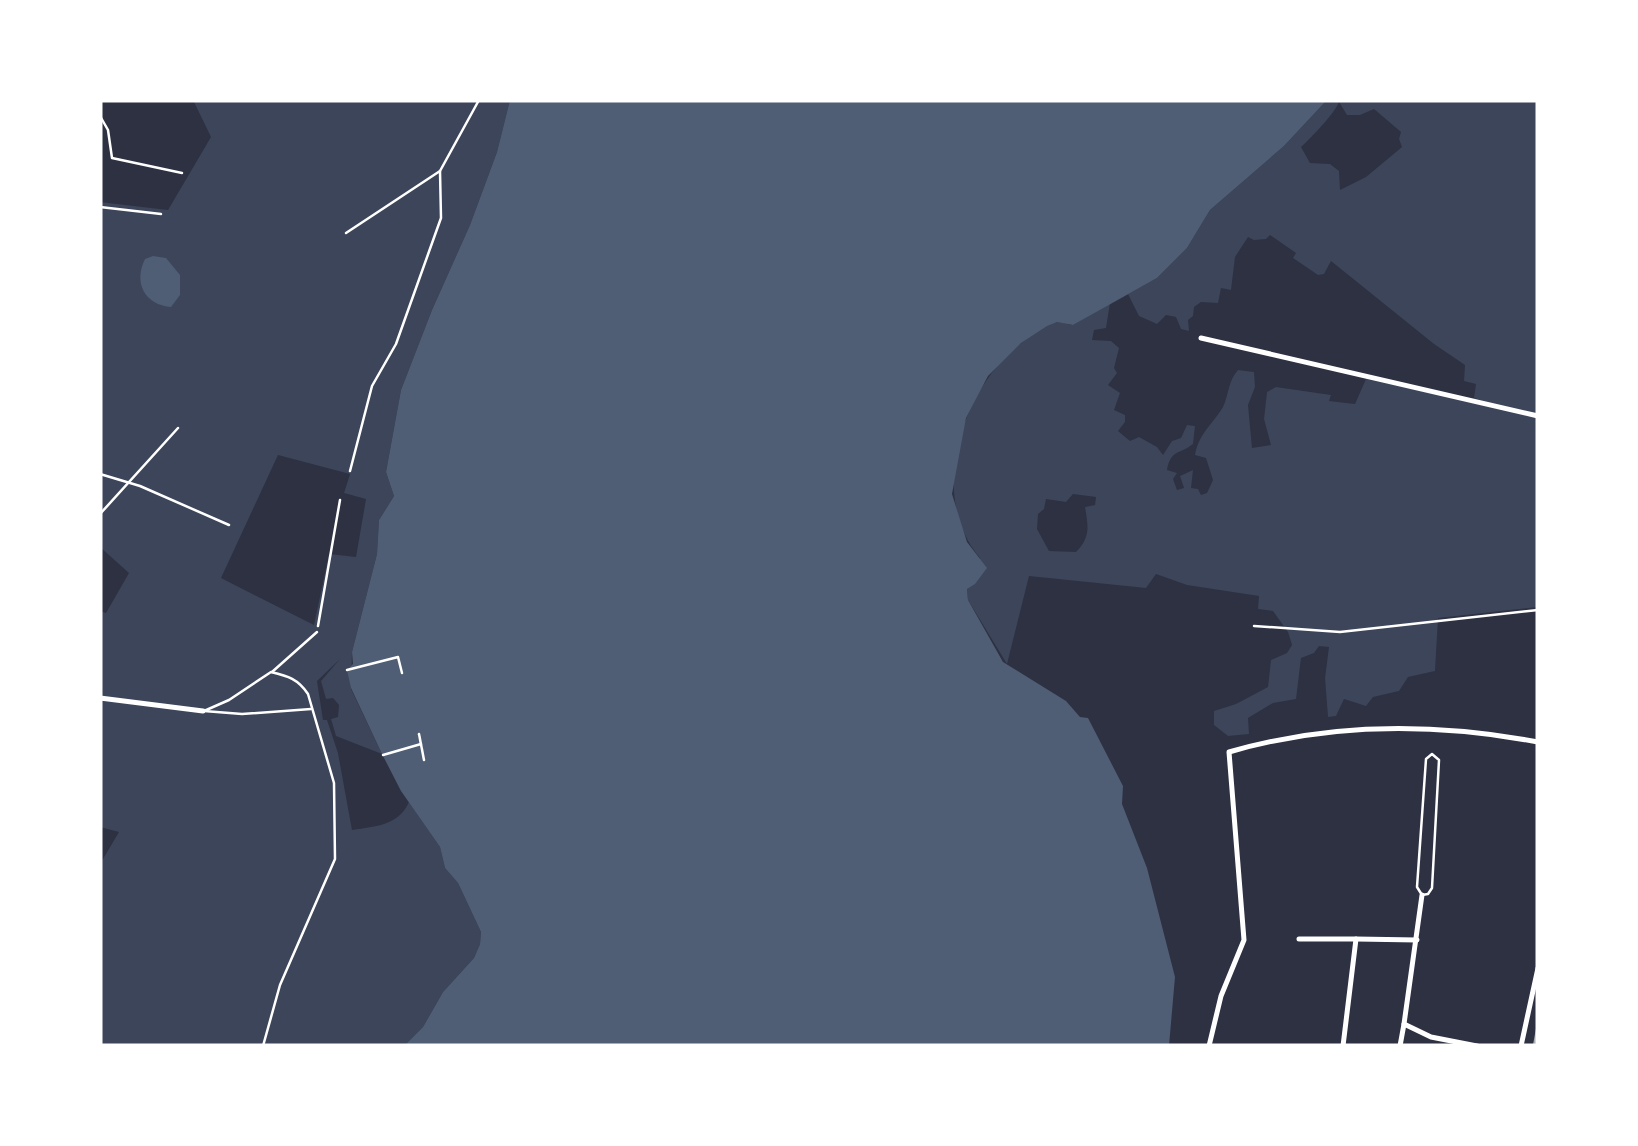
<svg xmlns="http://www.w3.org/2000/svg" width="1638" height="1146" font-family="'Golos Text',sans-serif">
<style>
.green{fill:#3c4559;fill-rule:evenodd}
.water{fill:#4f5d75}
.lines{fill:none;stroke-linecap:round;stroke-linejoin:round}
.path{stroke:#fff;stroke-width:2.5}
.service{stroke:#fff;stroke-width:2.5}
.minor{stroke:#fff;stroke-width:5}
.rail{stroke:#abadb3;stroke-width:2.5}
</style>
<rect width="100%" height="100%" fill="#2d3142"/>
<g class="green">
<path d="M 174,100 L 510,100 L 497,152 L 470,225 L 432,310 L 401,390 L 386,472 L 394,496 L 379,520 L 377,554 L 352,652 L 351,689 L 382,754 L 336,736 L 331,719 L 338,717 L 339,705 L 333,698 L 326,699 L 321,681 L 340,659 L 317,681 L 323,720 L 327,720 L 338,753 L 352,830 C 376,826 398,826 409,802 L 440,847 L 445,868 L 458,883 L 481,932 L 480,944 L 474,958 L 443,992 L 423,1027 L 404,1046 L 100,1046 L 100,864 L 119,832 L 100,827 L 100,611 L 106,613 L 129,573 L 100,547 L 100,202 L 168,210 L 211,137 L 194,102 ZM 278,455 L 350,474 L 344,493 L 366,499 L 356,557 L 329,554 L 314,625 L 221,578 Z"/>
<path d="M 1327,100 L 1538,100 L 1538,607 L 1438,618 L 1435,671 L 1408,677 L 1399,691 L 1373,697 L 1366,706 L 1344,699 L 1336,716 L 1328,717 L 1325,678 L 1329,647 L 1319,646 L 1314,653 L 1301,658 L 1296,699 L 1273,703 L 1248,718 L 1249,734 L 1228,736 L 1214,725 L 1214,711 L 1236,704 L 1268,687 L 1271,660 L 1287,653 L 1292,645 L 1288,632 L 1273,611 L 1258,609 L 1259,596 L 1187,585 L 1156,574 L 1146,588 L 1029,576 L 1007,664 L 968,600 L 967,589 L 980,558 C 926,494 962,386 1025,340 C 1033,334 1047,322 1058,322 C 1063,322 1068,325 1073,325 L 1110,303 L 1106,328 L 1094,330 L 1092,340 L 1111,341 L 1119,348 L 1114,368 L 1117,373 L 1108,385 L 1120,393 L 1114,410 L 1125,415 L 1125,422 L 1118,431 L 1130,441 L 1139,437 L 1157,447 L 1163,455 L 1172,441 L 1181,438 L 1187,425 L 1195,426 L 1193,444 C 1179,455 1171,449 1167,470 L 1177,473 L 1173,479 L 1177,490 L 1184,488 L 1180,476 L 1193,470 L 1191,488 L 1198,489 L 1201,495 L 1207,493 L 1213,480 L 1206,458 L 1195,455 C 1199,433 1212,425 1223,407 C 1229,394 1228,381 1238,370 L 1254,372 L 1255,387 L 1248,405 L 1252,448 L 1271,445 L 1264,419 L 1267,392 L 1276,387 L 1331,395 L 1329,401 L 1355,404 L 1366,379 L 1517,412 L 1474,398 L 1476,384 L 1464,381 L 1465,365 L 1434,344 L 1331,261 L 1324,274 L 1318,275 L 1293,258 L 1296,253 L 1270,235 L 1266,239 L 1254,240 L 1248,237 L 1235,257 L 1231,290 L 1221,288 L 1218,303 L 1201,302 L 1194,307 L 1193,316 L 1188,320 L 1189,331 L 1181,329 L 1176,317 L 1166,315 L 1157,324 L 1139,316 L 1128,294 L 1157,278 L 1187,248 L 1210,210 L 1284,146 ZM 1339,102 L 1347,115 L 1360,115 L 1374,109 L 1401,132 L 1399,139 L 1402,147 L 1366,177 L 1340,190 L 1339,171 L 1330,164 L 1310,163 L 1301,147 C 1311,138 1335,113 1339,102 ZM 1073,494 L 1096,497 L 1095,505 L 1085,507 C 1088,526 1091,537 1076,552 L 1049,551 L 1037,529 L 1038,514 L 1044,509 L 1046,499 L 1066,502 Z"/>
</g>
<g class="water">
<path d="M 510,100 L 1327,100 L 1284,146 L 1210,210 L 1187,248 L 1157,278 L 1073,325 L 1057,322 L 1047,326 L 1021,343 L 988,376 L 966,418 L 952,494 L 967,542 L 987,568 L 975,584 L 967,589 L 968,600 L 1003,662 L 1066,701 L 1080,717 L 1088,718 L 1123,786 L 1122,804 L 1147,868 L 1175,977 L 1169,1046 L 404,1046 L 423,1027 L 443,992 L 474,958 L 480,944 L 481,932 L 458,883 L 445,868 L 440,847 L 401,791 L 382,754 L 351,688 L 347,670 L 353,664 L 352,652 L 377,554 L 379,520 L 394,496 L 386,472 L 401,390 L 432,310 L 470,225 L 497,152 Z"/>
<path d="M 153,256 L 166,258 L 180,275 L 180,295 L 171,307 C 145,305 133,283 145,259 Z"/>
</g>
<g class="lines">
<g class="path">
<path d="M 346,233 L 440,171 L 479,100"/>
<path d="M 350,471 L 372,386 L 396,344 L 441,218 L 440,171"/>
<path d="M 100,474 L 140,486 L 229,525"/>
<path d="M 100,514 L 178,428"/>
<path d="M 318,626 L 340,500"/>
<path d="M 347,670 L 398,657 L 402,673"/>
<path d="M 419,734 L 424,760"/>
<path d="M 383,755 L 421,744"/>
</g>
<g class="service">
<path d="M 100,116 L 108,130 L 112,158 L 182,173"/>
<path d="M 100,207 L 161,214"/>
<path d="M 1254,626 L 1340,632 L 1538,610"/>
<path d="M 272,672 L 317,632"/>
<path d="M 204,711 L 229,700 L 271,672 C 288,676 298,679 308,694 L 334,783 L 335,859 L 280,985 L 263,1046"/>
<path d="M 204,711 L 242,714 L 311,709"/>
<path d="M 1432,754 L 1439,760 L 1432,888 L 1428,894 L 1422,895 L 1417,887 L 1426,759 Z"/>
</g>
<g class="minor">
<path d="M 1201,338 L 1538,416"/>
<path d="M 100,698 L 203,711"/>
<path d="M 1299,939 L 1356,939 L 1343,1046"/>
<path d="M 1356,939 L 1417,940"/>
<path d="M 1404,1024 L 1422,895"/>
<path d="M 1209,1046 L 1221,996 L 1244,940 L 1229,752 C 1329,723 1436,723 1538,742"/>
<path d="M 1400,1046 L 1404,1024 L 1431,1037 L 1477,1046"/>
<path d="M 1521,1046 L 1538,968"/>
</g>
<path class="rail" d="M 1534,1046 L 1538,1025"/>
</g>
<rect width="1638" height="1146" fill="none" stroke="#ffffff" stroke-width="205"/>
</svg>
